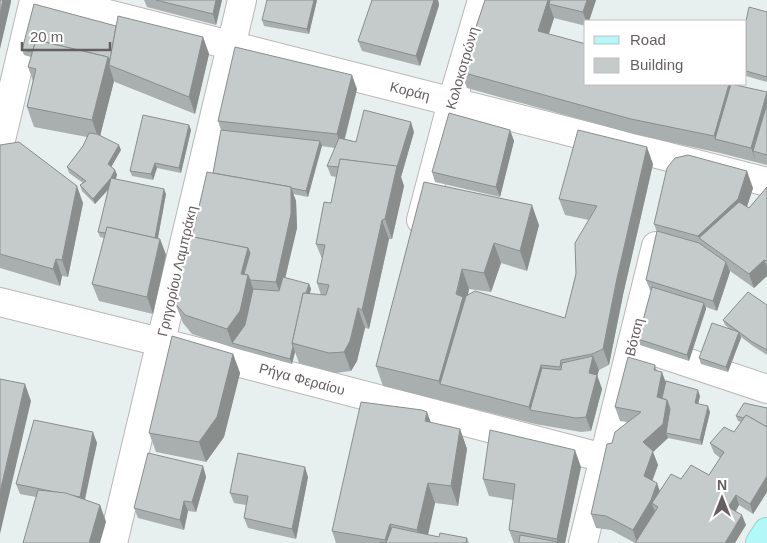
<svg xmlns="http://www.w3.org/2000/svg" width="767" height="543" font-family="Arial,sans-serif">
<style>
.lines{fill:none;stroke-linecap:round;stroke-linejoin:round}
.minor-casing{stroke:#bbb5b6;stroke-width:30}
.major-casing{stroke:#6ae6db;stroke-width:30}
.minor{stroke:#fff;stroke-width:28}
.major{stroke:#b4f7f9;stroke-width:28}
.wall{fill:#a9afae;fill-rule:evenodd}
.shaded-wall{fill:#898e8d}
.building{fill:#c4cbca;stroke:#898e8d}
.labels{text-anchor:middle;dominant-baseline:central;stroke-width:4.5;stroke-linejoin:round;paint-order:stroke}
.street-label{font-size:14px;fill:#665f61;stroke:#fff}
</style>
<rect width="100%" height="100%" fill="#e8f0ef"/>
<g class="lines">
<defs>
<g id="minor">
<path d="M 53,0 L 767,182"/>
<path d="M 0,144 L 34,0"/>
<path d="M 421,220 L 452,102 L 482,0"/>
<path d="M 0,302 L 160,342 L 604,458"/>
<path d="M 632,344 L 767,389"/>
<path d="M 113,543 L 242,0"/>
<path d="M 583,543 L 656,246"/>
</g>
<path id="major" d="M 760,543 L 767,532"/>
</defs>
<use href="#minor" class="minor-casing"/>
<use href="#major" class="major-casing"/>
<use href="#minor" class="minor"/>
<use href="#major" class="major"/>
</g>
<g class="wall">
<path d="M 144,0 L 222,0 L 216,25 L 147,7 Z"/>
<path d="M 317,0 L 309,34 L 264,26 L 262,20 Z"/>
<path d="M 372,0 L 438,0 L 439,5 L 420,66 L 362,51 L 358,41 Z"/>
<path d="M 485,0 L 596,0 L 589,21 L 586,21 L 586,26 L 554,18 L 549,34 L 740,86 L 767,92 L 767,165 L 720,153 L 637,135 L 467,88 L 461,72 Z"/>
<path d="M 767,12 L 767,82 L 746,76 L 746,21 Z"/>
<path d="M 116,26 L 203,37 L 209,54 L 195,114 L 115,82 L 114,81 L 100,136 L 121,150 L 111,167 L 115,170 L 117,175 L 116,179 L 166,194 L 158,238 L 160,239 L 166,255 L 153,314 L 99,301 L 92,284 L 104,238 L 100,237 L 98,232 L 109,189 L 95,204 L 82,191 L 80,185 L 83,183 L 69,173 L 67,167 L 83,146 L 87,137 L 34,127 L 27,107 L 33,81 L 28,67 L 31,57 L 24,55 L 22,50 Z"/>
<path d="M 357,89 L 345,139 L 356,142 L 414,132 L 401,177 L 404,186 L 392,239 L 389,239 L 369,329 L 365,328 L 357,361 L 351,371 L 336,373 L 299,363 L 295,352 L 292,364 L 234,348 L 192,334 L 183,323 L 175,303 L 192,237 L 213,173 L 221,130 L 218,121 ZM 321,146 L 335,148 L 327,166 L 331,176 L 336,177 L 331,203 L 316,244 L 322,259 L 317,283 L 321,295 L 309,294 L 311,289 L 309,284 L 285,278 L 297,228 L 296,201 L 293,194 L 308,197 Z"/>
<path d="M 189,125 L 191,130 L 181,173 L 157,168 L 153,180 L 132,176 L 130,171 Z"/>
<path d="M 510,130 L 514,141 L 500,197 L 435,182 L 432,172 Z"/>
<path d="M 0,145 L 83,203 L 68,277 L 62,276 L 60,286 L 0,268 Z"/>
<path d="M 653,164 L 623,295 L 609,365 L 599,370 L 597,375 L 602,389 L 591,431 L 581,432 L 535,424 L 383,386 L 376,366 L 424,182 L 539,225 L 527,271 L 501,263 L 491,292 L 469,289 L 468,295 L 565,318 L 589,220 L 565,215 L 559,199 Z"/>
<path d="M 767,187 L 767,276 L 754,288 L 730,271 L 717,311 L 706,307 L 706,309 L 689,361 L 640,345 L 638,339 L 651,291 L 650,290 L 646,280 L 657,232 L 654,224 L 753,188 L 747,206 L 749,208 Z"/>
<path d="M 767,305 L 767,355 L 753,346 L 741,337 L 728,372 L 701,364 L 699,358 L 730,329 L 725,325 L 723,320 Z"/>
<path d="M 233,354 L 240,373 L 224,437 L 206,462 L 156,452 L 149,433 Z"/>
<path d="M 655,365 L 657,371 L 666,381 L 700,396 L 698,404 L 710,412 L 702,445 L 668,438 L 653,452 L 658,465 L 652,481 L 660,492 L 681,479 L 709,475 L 720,458 L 714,453 L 710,443 L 734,432 L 741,422 L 738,421 L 736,416 L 767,408 L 767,492 L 753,514 L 739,505 L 736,511 L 746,525 L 635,543 L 611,530 L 596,528 L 591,514 L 612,443 L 627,422 L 620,421 L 615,407 Z"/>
<path d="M 460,429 L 467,449 L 458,506 L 435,503 L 428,535 L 439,537 L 467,538 L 469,543 L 336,543 L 332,531 Z"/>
<path d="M 97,443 L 85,500 L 100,505 L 106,522 L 36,497 L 20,494 L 16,484 Z"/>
<path d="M 203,466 L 206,477 L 196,512 L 188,511 L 184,530 L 138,518 L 134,508 Z"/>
<path d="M 581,467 L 565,543 L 514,543 L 509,530 L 513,500 L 489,496 L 483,479 Z"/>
<path d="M 308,477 L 296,539 L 248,528 L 244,518 L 246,505 L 234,503 L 230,493 Z"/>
</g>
<g class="shaded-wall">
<path d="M 3,0 L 11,0 L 11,2 L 0,49 L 0,14 Z"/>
<path d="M 216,0 L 222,0 L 216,25 L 213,14 Z"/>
<path d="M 314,0 L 317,0 L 309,34 L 307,29 Z"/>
<path d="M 434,0 L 438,0 L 439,5 L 420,66 L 416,56 Z"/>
<path d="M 548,0 L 556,0 L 549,4 L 554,18 L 544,48 L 538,31 Z"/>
<path d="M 587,0 L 596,0 L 589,21 L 586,21 L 583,12 Z"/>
<path d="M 203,37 L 209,54 L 195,114 L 189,97 Z"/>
<path d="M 108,57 L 112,66 L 109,65 L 114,81 L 99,140 L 92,120 Z"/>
<path d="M 352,75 L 357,89 L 342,148 L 337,134 Z"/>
<path d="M 729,84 L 740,84 L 724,141 L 715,139 L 714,136 Z"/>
<path d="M 767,93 L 767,125 L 753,151 L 756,162 L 751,148 Z"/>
<path d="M 411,122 L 414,132 L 401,177 L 404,186 L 392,239 L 385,219 L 395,175 Z"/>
<path d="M 189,125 L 191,130 L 181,173 L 179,168 Z"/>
<path d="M 510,130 L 514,141 L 500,197 L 496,187 Z"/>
<path d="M 320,141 L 322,146 L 308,197 L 306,191 Z"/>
<path d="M 119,145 L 121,150 L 110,169 L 108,164 Z"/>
<path d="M 647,147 L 653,164 L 623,295 L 609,365 L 603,349 L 617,278 Z"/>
<path d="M 155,163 L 157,168 L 153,180 L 151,174 Z"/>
<path d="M 115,170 L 117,175 L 113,184 L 95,204 L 93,199 Z"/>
<path d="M 747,171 L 753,188 L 744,216 L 699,238 L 698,236 Z"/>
<path d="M 77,186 L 83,203 L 68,277 L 62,260 Z"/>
<path d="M 291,187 L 296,201 L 297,228 L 281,296 L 276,282 Z"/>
<path d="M 164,189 L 166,194 L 156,248 L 154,243 Z"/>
<path d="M 532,205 L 539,225 L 527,271 L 520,251 Z"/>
<path d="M 382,220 L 389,239 L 369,329 L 362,310 Z"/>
<path d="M 160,239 L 166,255 L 153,314 L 147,297 Z"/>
<path d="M 494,243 L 501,263 L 491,292 L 484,273 Z"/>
<path d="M 248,248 L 255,267 L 250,280 L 255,294 L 247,331 L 232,343 L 227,329 Z"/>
<path d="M 56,259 L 62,276 L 60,286 L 53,269 Z"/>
<path d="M 764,260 L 767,267 L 767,276 L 754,288 L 749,274 Z"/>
<path d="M 726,262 L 730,272 L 717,311 L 713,301 Z"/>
<path d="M 462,269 L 469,289 L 466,304 L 440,384 L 439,381 Z"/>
<path d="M 309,284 L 311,289 L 297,345 L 294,344 Z"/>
<path d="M 704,303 L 706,309 L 689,361 L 687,355 Z"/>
<path d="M 358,308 L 365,328 L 357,361 L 351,371 L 344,352 Z"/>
<path d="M 739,332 L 741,338 L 728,372 L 726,367 Z"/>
<path d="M 293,346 L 295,352 L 292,364 L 290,359 Z"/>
<path d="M 233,354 L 240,373 L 224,437 L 206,462 L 199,442 Z"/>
<path d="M 593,356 L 599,370 L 594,387 L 589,373 Z"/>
<path d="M 541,365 L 547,382 L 530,410 L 535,424 L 529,407 Z"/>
<path d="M 662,372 L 667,386 L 663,406 L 657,397 Z"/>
<path d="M 597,375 L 602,389 L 591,431 L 586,417 Z"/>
<path d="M 25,384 L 31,401 L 0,534 L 0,492 Z"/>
<path d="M 698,390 L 700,396 L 697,409 L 695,403 Z"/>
<path d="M 667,400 L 672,414 L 666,433 L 668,438 L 653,452 L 658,465 L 649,490 L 644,476 L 643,442 Z"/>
<path d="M 708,406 L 710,412 L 702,445 L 700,440 Z"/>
<path d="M 427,412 L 434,431 L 425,421 Z"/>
<path d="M 460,429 L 467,449 L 458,506 L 451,486 Z"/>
<path d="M 93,432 L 97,443 L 83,507 L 80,497 Z"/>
<path d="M 575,450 L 581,467 L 565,543 L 557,543 L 557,539 Z"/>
<path d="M 203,466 L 206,477 L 196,512 L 192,502 Z"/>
<path d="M 305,467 L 308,477 L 296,539 L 292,529 Z"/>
<path d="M 767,476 L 767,492 L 753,514 L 750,504 Z"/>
<path d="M 428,483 L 435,503 L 426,543 L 422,543 L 417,530 Z"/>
<path d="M 657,483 L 662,497 L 652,504 L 656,514 L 637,543 L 633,530 Z"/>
<path d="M 736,495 L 739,505 L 732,518 L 728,507 Z"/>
<path d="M 184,501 L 188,511 L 184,530 L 180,520 Z"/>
<path d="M 100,505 L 106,522 L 100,543 L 89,543 Z"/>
<path d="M 742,515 L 746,525 L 735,543 L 725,543 Z"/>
<path d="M 390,524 L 397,543 L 386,543 L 385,540 Z"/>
</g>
<g class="building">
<path d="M 0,0 L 3,0 L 0,14 Z"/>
<path d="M 156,0 L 216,0 L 213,14 Z"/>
<path d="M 267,0 L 314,0 L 307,29 L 262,20 Z"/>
<path d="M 372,0 L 434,0 L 416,56 L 358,41 Z"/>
<path d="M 485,0 L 548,0 L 538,31 L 586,44 L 586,84 L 729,84 L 714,136 L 631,119 L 461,72 Z"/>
<path d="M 550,0 L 587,0 L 583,12 L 549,4 Z"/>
<path d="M 34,4 L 116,26 L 110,60 L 108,57 L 36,40 L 32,52 L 22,50 Z"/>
<path d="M 749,7 L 767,12 L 767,77 L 746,71 L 746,21 Z"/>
<path d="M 118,16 L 203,37 L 189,97 L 109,65 Z"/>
<path d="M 36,40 L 108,57 L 92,120 L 27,107 L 36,69 L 28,67 Z"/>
<path d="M 235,47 L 352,75 L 337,134 L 218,121 Z"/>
<path d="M 731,84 L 767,92 L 751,148 L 715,139 Z"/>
<path d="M 767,104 L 767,155 L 753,151 Z"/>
<path d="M 364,110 L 411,122 L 397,167 L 340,159 L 339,167 L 327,166 L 339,138 L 356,142 Z"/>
<path d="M 449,113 L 510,130 L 496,187 L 432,172 Z"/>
<path d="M 143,115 L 189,125 L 179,168 L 155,163 L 151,174 L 130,171 Z"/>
<path d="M 221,130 L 320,141 L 306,191 L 291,188 L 291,187 L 213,173 Z"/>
<path d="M 578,130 L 647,147 L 617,278 L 603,349 L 592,354 L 561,360 L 560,367 L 541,365 L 529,407 L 440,384 L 466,296 L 475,291 L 565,318 L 576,274 L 575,243 L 597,206 L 559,199 Z"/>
<path d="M 89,133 L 97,134 L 119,145 L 108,164 L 115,170 L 111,178 L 164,189 L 155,238 L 107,227 L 106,233 L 98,232 L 111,178 L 93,199 L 80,185 L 86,181 L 67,167 L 83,146 Z"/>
<path d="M 19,142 L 77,186 L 62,260 L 56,259 L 53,269 L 0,254 L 0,145 Z"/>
<path d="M 688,155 L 747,171 L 738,199 L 698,236 L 654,224 L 667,168 L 675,158 Z"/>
<path d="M 340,159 L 397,166 L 385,219 L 382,220 L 362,310 L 358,308 L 350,341 L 344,352 L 329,353 L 292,343 L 303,293 L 326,295 L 329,285 L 317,283 L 325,245 L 316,244 L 324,202 L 331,203 Z"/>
<path d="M 207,172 L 291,187 L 291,214 L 276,282 L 250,280 L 248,275 L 244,274 L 250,253 L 248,248 L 192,237 Z"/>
<path d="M 424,182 L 532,205 L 520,251 L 494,243 L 484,273 L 462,269 L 456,294 L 463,297 L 439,381 L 376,366 Z"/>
<path d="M 767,187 L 767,261 L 764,260 L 749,274 L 699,238 L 739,202 L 749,208 Z"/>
<path d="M 107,227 L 160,239 L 147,297 L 92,284 Z"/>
<path d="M 657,231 L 699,243 L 726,262 L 713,301 L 646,280 Z"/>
<path d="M 189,236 L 248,248 L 241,274 L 248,275 L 240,311 L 227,329 L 185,315 L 175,303 L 174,292 Z"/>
<path d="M 283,277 L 309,284 L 306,293 L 303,293 L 292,343 L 293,346 L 290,359 L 232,343 L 245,325 L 253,289 L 279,291 Z"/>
<path d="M 652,287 L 704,303 L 687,355 L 638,339 Z"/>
<path d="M 748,292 L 767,305 L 767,350 L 751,341 L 723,320 Z"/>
<path d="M 712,323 L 739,332 L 726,367 L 699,358 Z"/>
<path d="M 172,336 L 233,354 L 217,417 L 199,442 L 149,433 Z"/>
<path d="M 593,356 L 589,373 L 597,375 L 586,417 L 576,418 L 530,410 L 542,368 L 561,370 L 562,363 Z"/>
<path d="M 628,357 L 655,365 L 654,370 L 662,372 L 657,397 L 667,400 L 663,424 L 643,442 L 653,451 L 644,476 L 657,483 L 651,500 L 633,530 L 606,516 L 591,514 L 607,444 L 612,443 L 615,432 L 641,412 L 615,407 Z"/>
<path d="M 0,379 L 25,384 L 0,492 Z"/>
<path d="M 666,381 L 698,390 L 695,403 L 708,406 L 700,440 L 666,433 L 670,409 L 667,400 L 662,398 Z"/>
<path d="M 361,402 L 422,410 L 427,412 L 425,421 L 460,429 L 451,486 L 428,483 L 417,530 L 390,524 L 385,540 L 332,531 Z"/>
<path d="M 744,403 L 767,408 L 767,427 L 746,415 L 744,418 L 736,416 Z"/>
<path d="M 746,415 L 767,427 L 767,476 L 750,504 L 736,495 L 728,507 L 742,515 L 725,543 L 635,543 L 658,507 L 652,503 L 671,474 L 681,479 L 691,465 L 709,475 L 724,452 L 710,443 L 724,427 L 734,432 Z"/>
<path d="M 34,420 L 93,432 L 80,497 L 16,484 Z"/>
<path d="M 490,430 L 575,450 L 557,539 L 509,530 L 515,484 L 483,479 Z"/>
<path d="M 148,453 L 203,466 L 192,502 L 184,501 L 180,520 L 134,508 Z"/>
<path d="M 238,453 L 305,467 L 292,529 L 244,518 L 248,496 L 230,493 Z"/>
<path d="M 38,490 L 66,493 L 100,505 L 89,543 L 23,543 Z"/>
<path d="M 392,527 L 439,537 L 440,533 L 467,538 L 466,543 L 380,543 L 380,542 L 386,543 Z"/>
<path d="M 520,535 L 558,542 L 557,543 L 519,543 Z"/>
</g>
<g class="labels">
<g class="street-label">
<text transform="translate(462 68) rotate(-74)">Κολοκοτρώνη</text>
<text transform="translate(410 91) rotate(14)">Κοράη</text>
<text transform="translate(177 271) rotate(-77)">Γρηγορίου Λαμπράκη</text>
<text transform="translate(634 337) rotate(-76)">Βότση</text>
<text transform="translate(302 379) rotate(15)">Ρήγα Φεραίου</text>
</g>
</g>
<rect x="584" y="20" width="162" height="65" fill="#ffffff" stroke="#c2bfc0"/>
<rect x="594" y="36" width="25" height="8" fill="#b4f7f9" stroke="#c2bfc0"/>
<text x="630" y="45" font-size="15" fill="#665f61">Road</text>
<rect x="594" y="58" width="25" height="15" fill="#c4cbca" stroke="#c2bfc0"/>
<text x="630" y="70" font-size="15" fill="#665f61">Building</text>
<g transform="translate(722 498)" stroke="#ffffff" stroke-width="4" paint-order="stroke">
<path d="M0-4L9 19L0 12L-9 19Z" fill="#665f61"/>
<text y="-8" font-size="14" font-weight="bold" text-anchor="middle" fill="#665f61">N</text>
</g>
<path d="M22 42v8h88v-8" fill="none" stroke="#665f61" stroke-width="2.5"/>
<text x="30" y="42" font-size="15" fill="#665f61" stroke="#ffffff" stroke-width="4" paint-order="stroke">20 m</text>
</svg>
